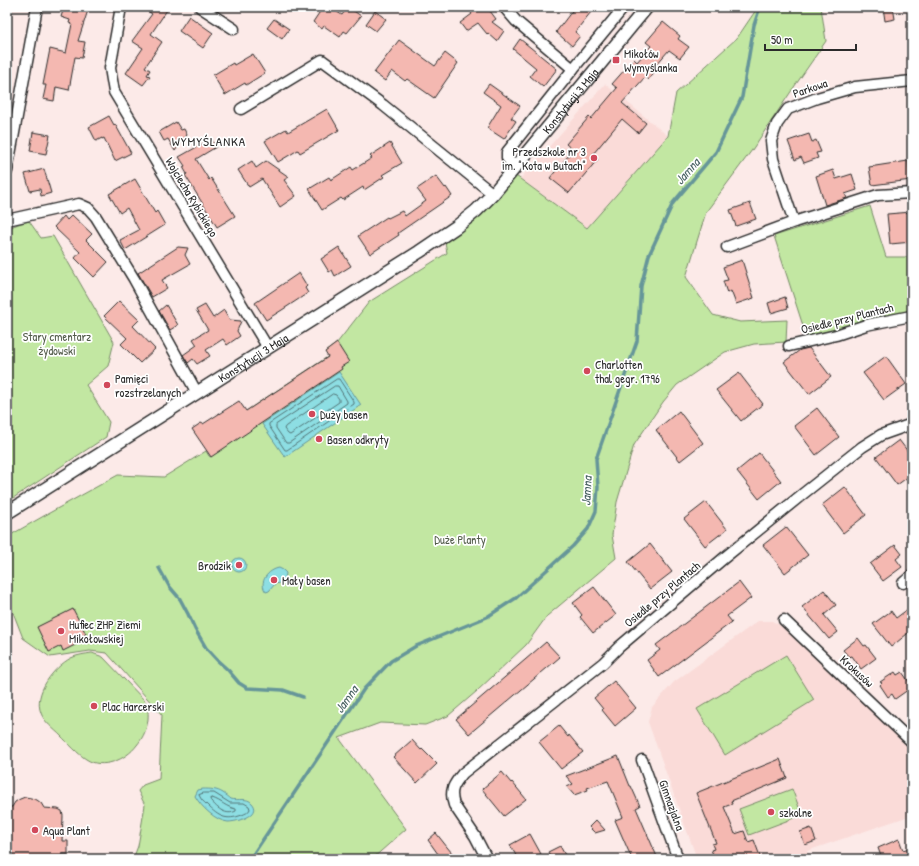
<svg xmlns="http://www.w3.org/2000/svg" width="919" height="866" font-family="'Patrick Hand',sans-serif">
<style>
.built{fill:#fadbd8}
.green{fill:#c2e7a2;stroke:#768966}
.water{fill:#8ddee3;stroke:#669699}
.lines{fill:none;stroke-linecap:round;stroke-linejoin:round}
.shore{stroke:#527375;stroke-width:1}
.stream{stroke:#669699;stroke-width:3.5}
.building{fill:#f4b8b1;stroke:#2b2b2b}
.minor-casing{stroke:#2b2b2b;stroke-width:13}
.tertiary-casing{stroke:#2b2b2b;stroke-width:15}
.minor{stroke:#fff;stroke-width:10}
.tertiary{stroke:#fff;stroke-width:12}
.poi-dot{fill:#d1495b;stroke:#fff;stroke-width:1.5}
.labels{text-anchor:middle;dominant-baseline:central;stroke-width:3.5;stroke-linejoin:round;paint-order:stroke}
.poi-label{font-size:12px;fill:#2b2b2b;stroke:#fff;text-anchor:start}
.street-label{font-size:12px;fill:#2b2b2b;stroke:#fff}
.park-label{font-size:12px;fill:#515a49;stroke:#fff}
.neighbourhood-label{font-size:13px;letter-spacing:1px;fill:#2b2b2b;stroke:#fff}
.water-label{font-size:13px;font-style:italic;fill:#486162;stroke:#fff}
</style>
<rect width="100%" height="100%" fill="#fceae8"/>
<filter id="ink" filterUnits="userSpaceOnUse"><feTurbulence type="fractalNoise" baseFrequency=".025" numOctaves="2"/><feDisplacementMap in="SourceGraphic" scale="8" xChannelSelector="R" yChannelSelector="G"/><feConvolveMatrix kernelMatrix="1 2 1 2 8 2 1 2 1" color-interpolation-filters="sRGB"/></filter>
<g filter="url(#ink)">
<g class="built">
<path d="M 605,84 L 668,136 L 587,228 L 520,179 Z"/>
<path d="M 758,621 L 772,621 L 791,631 L 912,751 L 912,815 L 807,851 L 810,859 L 697,859 L 648,722 L 652,707 L 674,682 Z"/>
</g>
<g class="green">
<path d="M 758,7 L 821,7 L 826,41 L 792,90 L 752,150 L 706,212 L 686,277 L 713,315 L 740,322 L 787,320 L 786,342 L 754,344 L 725,352 L 677,385 L 663,402 L 634,445 L 617,502 L 612,535 L 616,558 L 547,616 L 526,645 L 477,691 L 448,716 L 425,725 L 380,723 L 339,738 L 406,829 L 372,859 L 133,859 L 138,846 L 145,805 L 138,791 L 143,785 L 159,779 L 162,715 L 107,653 L 90,651 L 50,657 L 23,638 L 7,597 L 7,537 L 42,517 L 118,475 L 164,477 L 206,451 L 209,456 L 211,457 L 246,411 L 329,356 L 325,352 L 337,343 L 369,302 L 447,253 L 445,242 L 490,206 L 516,176 L 587,228 L 668,136 L 676,93 L 737,38 Z"/>
<path d="M 870,206 L 886,257 L 912,257 L 912,307 L 907,312 L 810,338 L 806,335 L 774,236 Z"/>
<path d="M 29,221 L 41,238 L 53,236 L 114,342 L 108,366 L 86,385 L 109,422 L 106,437 L 7,502 L 7,230 C 13,225 21,223 29,221 Z"/>
<path d="M 92,653 L 103,657 L 146,702 C 151,717 147,733 137,745 C 126,760 102,770 86,759 C 78,754 68,743 61,736 C 54,729 44,722 41,713 C 33,693 54,667 71,658 C 77,655 85,654 92,653 Z"/>
<path d="M 786,655 L 814,700 L 725,755 L 697,709 Z"/>
<path d="M 792,789 L 802,815 L 749,835 L 739,809 Z"/>
</g>
<g class="water">
<path d="M 339,372 L 361,405 L 285,457 L 262,424 Z"/>
<circle cx="239" cy="565" r="7"/>
<path d="M 279,568 L 283,570 L 286,573 L 285,580 L 280,583 L 275,584 L 269,591 L 266,592 C 258,582 268,570 279,568 Z"/>
<path d="M 203,789 C 210,789 217,789 223,793 C 226,795 229,797 231,799 C 238,801 247,797 252,803 C 263,815 237,822 228,822 C 216,821 201,807 195,796 L 198,790 Z"/>
</g>
<g class="lines">
<g class="shore">
<path d="M 337,379 L 339,379 L 354,402 L 354,404 L 287,450 L 285,450 L 269,426 L 269,424 Z"/>
<path d="M 335,386 L 338,386 L 347,401 L 347,403 L 289,443 L 286,443 L 276,428 L 276,425 Z"/>
<path d="M 333,394 L 336,395 L 339,399 L 339,402 L 290,435 L 288,434 L 284,429 L 285,427 Z"/>
<path d="M 204,793 L 214,793 L 230,803 L 244,803 L 249,806 L 250,809 C 248,813 246,813 242,815 C 226,821 219,817 207,805 C 204,802 201,800 199,795 Z"/>
<path d="M 212,798 C 222,801 225,807 236,809 L 236,811 C 226,816 218,809 211,801 L 210,799 Z"/>
</g>
<g class="stream">
<path d="M 159,568 L 169,586 L 180,599 L 188,614 L 195,629 L 206,648 L 218,661 L 228,670 L 239,683 L 247,688 L 283,690 L 303,697"/>
<path d="M 250,859 L 364,689 L 391,661 L 416,646 L 487,617 L 516,598 L 573,546 L 588,529 L 596,511 L 598,487 L 596,459 L 637,341 L 641,286 L 649,255 L 673,203 L 716,152 L 742,97 L 754,25 L 760,7"/>
</g>
</g>
<g class="building">
<path d="M 64,7 L 89,7 L 78,41 L 85,42 L 82,58 L 75,57 L 69,90 L 56,87 L 54,101 L 43,99 L 46,85 L 43,85 L 50,49 L 66,53 L 72,24 L 69,23 L 70,20 L 61,17 Z"/>
<path d="M 142,7 L 169,7 L 151,34 L 162,42 L 145,67 L 150,70 L 147,75 L 150,76 L 143,85 L 126,73 L 143,48 L 132,41 L 152,14 Z"/>
<path d="M 323,7 L 329,7 L 342,15 L 348,7 L 361,16 L 347,33 L 344,31 L 340,37 L 324,26 L 322,29 L 313,22 Z"/>
<path d="M 467,7 L 487,7 L 496,19 L 492,22 L 504,31 L 497,41 L 488,33 L 487,34 L 478,23 L 466,31 L 460,23 L 472,14 Z"/>
<path d="M 575,7 L 595,7 L 575,32 L 580,36 L 572,46 L 556,32 Z"/>
<path d="M 883,7 L 893,7 L 895,19 L 885,21 Z"/>
<path d="M 375,11 L 386,19 L 376,31 L 366,24 Z"/>
<path d="M 189,16 L 213,33 L 203,48 L 179,31 Z"/>
<path d="M 274,19 L 289,29 L 282,39 L 267,28 Z"/>
<path d="M 663,22 L 680,36 L 678,39 L 689,47 L 680,58 L 669,50 L 656,65 L 658,67 L 648,80 L 645,77 L 622,103 L 646,123 L 638,133 L 622,119 L 593,154 L 598,159 L 569,193 L 550,178 L 573,150 L 566,144 L 589,117 L 591,119 L 617,88 L 612,84 L 634,59 L 637,62 L 651,46 L 646,42 Z"/>
<path d="M 520,39 L 557,69 L 543,87 L 530,76 L 536,68 L 513,49 Z"/>
<path d="M 399,40 L 435,66 L 445,53 L 458,63 L 434,98 L 407,79 L 405,81 L 392,71 L 385,81 L 374,73 Z"/>
<path d="M 253,54 L 265,73 L 246,85 L 245,83 L 225,95 L 213,75 L 233,63 L 234,65 Z"/>
<path d="M 489,84 L 520,106 L 511,118 L 516,121 L 504,139 L 487,128 L 501,105 L 483,92 Z"/>
<path d="M 327,109 L 339,130 L 300,153 L 298,150 L 278,162 L 265,141 L 286,129 L 288,132 Z"/>
<path d="M 109,116 L 114,125 L 115,124 L 131,153 L 115,161 L 104,138 L 102,139 L 102,138 L 96,141 L 89,127 Z"/>
<path d="M 176,122 L 181,130 L 184,129 L 187,135 L 175,151 L 168,139 L 164,141 L 159,132 Z"/>
<path d="M 33,132 L 50,135 L 46,154 L 30,151 Z"/>
<path d="M 809,134 L 812,142 L 816,140 L 821,152 L 816,153 L 818,158 L 804,163 L 801,157 L 795,160 L 788,141 Z"/>
<path d="M 211,139 L 216,147 L 196,159 L 209,180 L 211,178 L 235,216 L 217,227 L 185,175 L 187,174 L 183,167 L 185,166 L 179,157 Z"/>
<path d="M 390,143 L 402,163 L 382,175 L 384,177 L 364,190 L 363,187 L 343,200 L 341,198 L 322,210 L 309,189 L 329,177 L 331,180 L 351,167 L 353,170 L 372,158 L 370,156 Z"/>
<path d="M 252,161 L 256,168 L 266,161 L 289,177 L 284,180 L 296,196 L 280,207 L 262,179 L 249,187 L 238,170 Z"/>
<path d="M 908,161 L 911,180 L 872,185 L 869,167 Z"/>
<path d="M 44,169 L 51,193 L 41,196 L 40,189 L 30,191 L 25,174 Z"/>
<path d="M 833,170 L 836,179 L 852,174 L 857,190 L 845,194 L 847,198 L 825,205 L 816,176 Z"/>
<path d="M 436,176 L 445,188 L 446,187 L 452,196 L 398,233 L 399,235 L 370,254 L 358,236 L 387,217 L 388,218 L 402,211 L 405,216 L 426,201 L 417,189 Z"/>
<path d="M 135,179 L 155,213 L 157,211 L 165,225 L 125,250 L 120,240 L 139,230 L 127,208 L 120,213 L 109,194 Z"/>
<path d="M 750,203 L 756,219 L 736,226 L 730,210 Z"/>
<path d="M 912,212 L 912,223 L 910,223 L 912,242 L 890,244 L 887,214 Z"/>
<path d="M 72,215 L 92,234 L 86,240 L 108,262 L 94,277 L 75,258 L 80,252 L 54,227 L 64,216 L 67,220 Z"/>
<path d="M 178,247 L 188,248 L 185,255 L 190,264 L 162,280 L 167,288 L 152,297 L 138,273 Z"/>
<path d="M 339,247 L 351,266 L 335,276 L 332,270 L 329,272 L 321,259 Z"/>
<path d="M 742,260 L 754,298 L 736,304 L 731,291 L 727,293 L 723,281 L 728,280 L 723,267 Z"/>
<path d="M 299,273 L 307,286 L 305,288 L 308,293 L 282,310 L 266,320 L 255,303 Z"/>
<path d="M 785,297 L 788,308 L 771,313 L 768,303 Z"/>
<path d="M 119,301 L 139,320 L 133,326 L 155,349 L 140,363 L 121,344 L 127,338 L 104,316 Z"/>
<path d="M 166,305 L 178,325 L 170,330 L 159,311 Z"/>
<path d="M 205,305 L 213,318 L 224,310 L 230,320 L 241,321 L 237,331 L 240,336 L 227,345 L 223,339 L 206,350 L 210,356 L 197,364 L 193,359 L 188,363 L 183,355 L 197,345 L 193,339 L 208,330 L 196,310 Z"/>
<path d="M 337,343 L 349,362 L 341,367 L 342,369 L 211,457 L 192,429 L 201,423 L 203,424 L 239,401 L 246,411 L 328,357 L 325,352 Z"/>
<path d="M 809,348 L 831,377 L 809,394 L 784,362 L 800,350 Z"/>
<path d="M 886,356 L 906,384 L 884,400 L 863,373 Z"/>
<path d="M 739,373 L 763,404 L 741,421 L 716,390 Z"/>
<path d="M 817,408 L 839,437 L 816,455 L 794,426 Z"/>
<path d="M 679,411 L 703,443 L 680,461 L 656,430 Z"/>
<path d="M 899,440 L 912,457 L 912,474 L 897,485 L 876,457 Z"/>
<path d="M 759,453 L 781,481 L 759,499 L 737,471 Z"/>
<path d="M 845,487 L 866,515 L 843,533 L 822,505 Z"/>
<path d="M 706,502 L 727,529 L 705,546 L 684,519 Z"/>
<path d="M 786,527 L 808,555 L 785,573 L 763,545 Z"/>
<path d="M 650,544 L 672,572 L 650,589 L 628,562 Z"/>
<path d="M 895,545 L 902,554 L 896,559 L 902,567 L 883,581 L 870,564 Z"/>
<path d="M 739,582 L 751,598 L 727,616 L 732,622 L 659,677 L 647,660 L 660,650 L 656,645 Z"/>
<path d="M 594,587 L 616,615 L 593,633 L 580,617 L 582,615 L 573,603 Z"/>
<path d="M 824,590 L 836,605 L 824,615 L 838,632 L 829,639 L 802,607 Z"/>
<path d="M 912,606 L 912,630 L 891,647 L 873,624 L 891,611 L 896,618 Z"/>
<path d="M 73,609 L 86,634 L 75,640 L 77,644 L 63,651 L 61,646 L 49,652 L 37,627 Z"/>
<path d="M 858,638 L 864,646 L 866,645 L 876,658 L 861,669 L 852,656 L 849,657 L 843,650 Z"/>
<path d="M 546,642 L 560,657 L 469,734 L 456,719 Z"/>
<path d="M 895,672 L 897,675 L 902,672 L 912,686 L 912,687 L 895,699 L 892,694 L 888,697 L 880,685 L 882,683 L 880,682 Z"/>
<path d="M 614,681 L 636,708 L 615,726 L 602,710 L 603,709 L 594,698 Z"/>
<path d="M 559,726 L 568,737 L 569,735 L 583,752 L 561,769 L 539,742 Z"/>
<path d="M 412,740 L 421,750 L 422,749 L 437,764 L 417,783 L 393,757 Z"/>
<path d="M 618,756 L 630,786 L 631,786 L 640,806 L 636,808 L 658,859 L 632,859 L 615,820 L 623,817 L 608,781 L 587,788 L 588,790 L 574,795 L 567,787 L 573,784 L 566,776 Z"/>
<path d="M 780,759 L 787,778 L 731,801 L 732,804 L 724,807 L 735,834 L 744,831 L 748,842 L 754,840 L 761,859 L 715,859 L 711,850 L 714,849 L 712,844 L 716,843 L 696,793 Z"/>
<path d="M 502,772 L 511,783 L 512,782 L 526,799 L 504,816 L 482,789 Z"/>
<path d="M 25,797 L 31,798 L 37,800 L 41,803 L 44,808 L 58,809 L 62,811 L 63,816 L 62,841 L 68,841 L 68,854 L 62,854 L 61,859 L 7,859 L 7,807 L 12,807 L 15,802 L 20,799 Z"/>
<path d="M 596,820 L 605,830 L 595,833 L 589,827 Z"/>
<path d="M 811,828 L 816,841 L 805,845 L 800,832 Z"/>
<path d="M 436,833 L 447,847 L 457,859 L 442,859 L 438,854 L 428,840 Z"/>
<path d="M 530,834 L 541,854 L 532,859 L 518,859 L 510,845 Z"/>
<path d="M 899,839 L 903,850 L 912,847 L 912,859 L 882,859 L 878,848 Z"/>
<path d="M 560,846 L 565,855 L 556,859 L 552,859 L 548,852 Z"/>
</g>
<g class="lines">
<defs>
<g id="minor">
<path d="M 121,7 L 110,68 L 114,92 L 268,348"/>
<path d="M 200,7 L 234,29"/>
<path d="M 504,7 L 516,21 L 573,69"/>
<path d="M 241,109 L 322,60 L 383,105 L 493,194"/>
<path d="M 515,168 L 507,158 L 507,152 L 573,69 L 624,7"/>
<path d="M 7,171 L 37,7"/>
<path d="M 7,220 L 79,204 L 88,208 L 96,217 L 134,279 L 197,393"/>
<path d="M 794,222 L 773,159 L 771,141 L 777,124 L 788,109 L 817,98 L 855,87 L 912,81"/>
<path d="M 727,247 L 794,222 L 878,195 L 912,193"/>
<path d="M 789,346 L 836,335 L 866,325 L 911,316 L 912,317"/>
<path d="M 903,583 L 912,575"/>
<path d="M 784,620 L 912,742"/>
<path d="M 642,760 L 678,859"/>
<path d="M 487,859 L 475,836 L 454,805 C 449,790 454,784 463,773 L 603,663 L 619,647 L 724,558 L 804,493 L 862,447 L 881,435 L 912,424"/>
</g>
<g id="tertiary">
<path id="s1" d="M 7,513 L 419,252 L 456,227 L 476,211 L 493,194 L 647,7"/>
</g>
</defs>
<use href="#minor" class="minor-casing"/>
<use href="#tertiary" class="tertiary-casing"/>
<use href="#minor" class="minor"/>
<use href="#tertiary" class="tertiary"/>
</g>
</g>
<g class="poi-dot">
<rect x="612" y="56" width="8" height="8" rx="2"/>
<circle cx="594" cy="158" r="4"/>
<circle cx="587" cy="371" r="4"/>
<circle cx="107" cy="385" r="4"/>
<circle cx="312" cy="414" r="4"/>
<circle cx="319" cy="439" r="4"/>
<circle cx="239" cy="565" r="4"/>
<circle cx="274" cy="580" r="4"/>
<circle cx="61" cy="631" r="4"/>
<circle cx="94" cy="706" r="4"/>
<circle cx="771" cy="812" r="4"/>
<circle cx="35" cy="830" r="4"/>
</g>
<g class="labels">
<g class="poi-label">
<text x="624" y="53">Mikołów<tspan x="624" dy="14">Wymyślanka</tspan></text>
<text x="586" y="151" text-anchor="end">Przedszkole nr 3<tspan x="586" dy="14">im. "Kota w Butach"</tspan></text>
<text x="595" y="364">Charlotten<tspan x="595" dy="14">thal gegr. 1796</tspan></text>
<text x="115" y="378">Pamięci<tspan x="115" dy="14">rozstrzelanych</tspan></text>
<text x="320" y="414">Duży basen</text>
<text x="327" y="439">Basen odkryty</text>
<text x="231" y="565" text-anchor="end">Brodzik</text>
<text x="282" y="580">Mały basen</text>
<text x="69" y="624">Hufiec ZHP Ziemi<tspan x="69" dy="14">Mikołowskiej</tspan></text>
<text x="102" y="706">Plac Harcerski</text>
<text x="779" y="812">szkolne</text>
<text x="43" y="830">Aqua Plant</text>
</g>
<g class="street-label">
<text transform="translate(810 88) rotate(-19)">Parkowa</text>
<text stroke="none"><textPath href="#s1" startOffset="703">Konstytucji 3 Maja</textPath></text>
<text transform="translate(192 197) rotate(59)">Wojciecha Rybickiego</text>
<text transform="translate(847 318) rotate(-14)">Osiedle przy Plantach</text>
<text stroke="none"><textPath href="#s1" startOffset="291">Konstytucji 3 Maja</textPath></text>
<text transform="translate(662 594) rotate(-40)">Osiedle przy Plantach</text>
<text transform="translate(857 671) rotate(43)">Krokusów</text>
<text transform="translate(672 805) rotate(70)">Gimnazjalna</text>
</g>
<g class="park-label">
<text x="57" y="336">Stary cmentarz<tspan x="57" dy="14">żydowski</tspan></text>
<text x="460" y="539">Duże Planty</text>
</g>
<g class="neighbourhood-label">
<text x="209" y="141">WYMYŚLANKA</text>
</g>
<g class="water-label">
<text transform="translate(687 171) rotate(-49)">Jamna</text>
<text transform="translate(586 491) rotate(-87)">Jamna</text>
<text transform="translate(346 699) rotate(-55)">Jamna</text>
</g>
</g>
<rect width="919" height="866" fill="none" stroke="#fff" stroke-width="24"/>
<rect x="12" y="12" width="895" height="842" fill="none" stroke="#2b2b2b" stroke-width="1.5" filter="url(#ink)"/>
<path d="M765 44v6h91v-6" fill="none" stroke="#2b2b2b" stroke-width="2"/>
<text x="771" y="44" font-size="12" fill="#2b2b2b" stroke="#ffffff" stroke-width="3" paint-order="stroke">50 m</text>
</svg>
